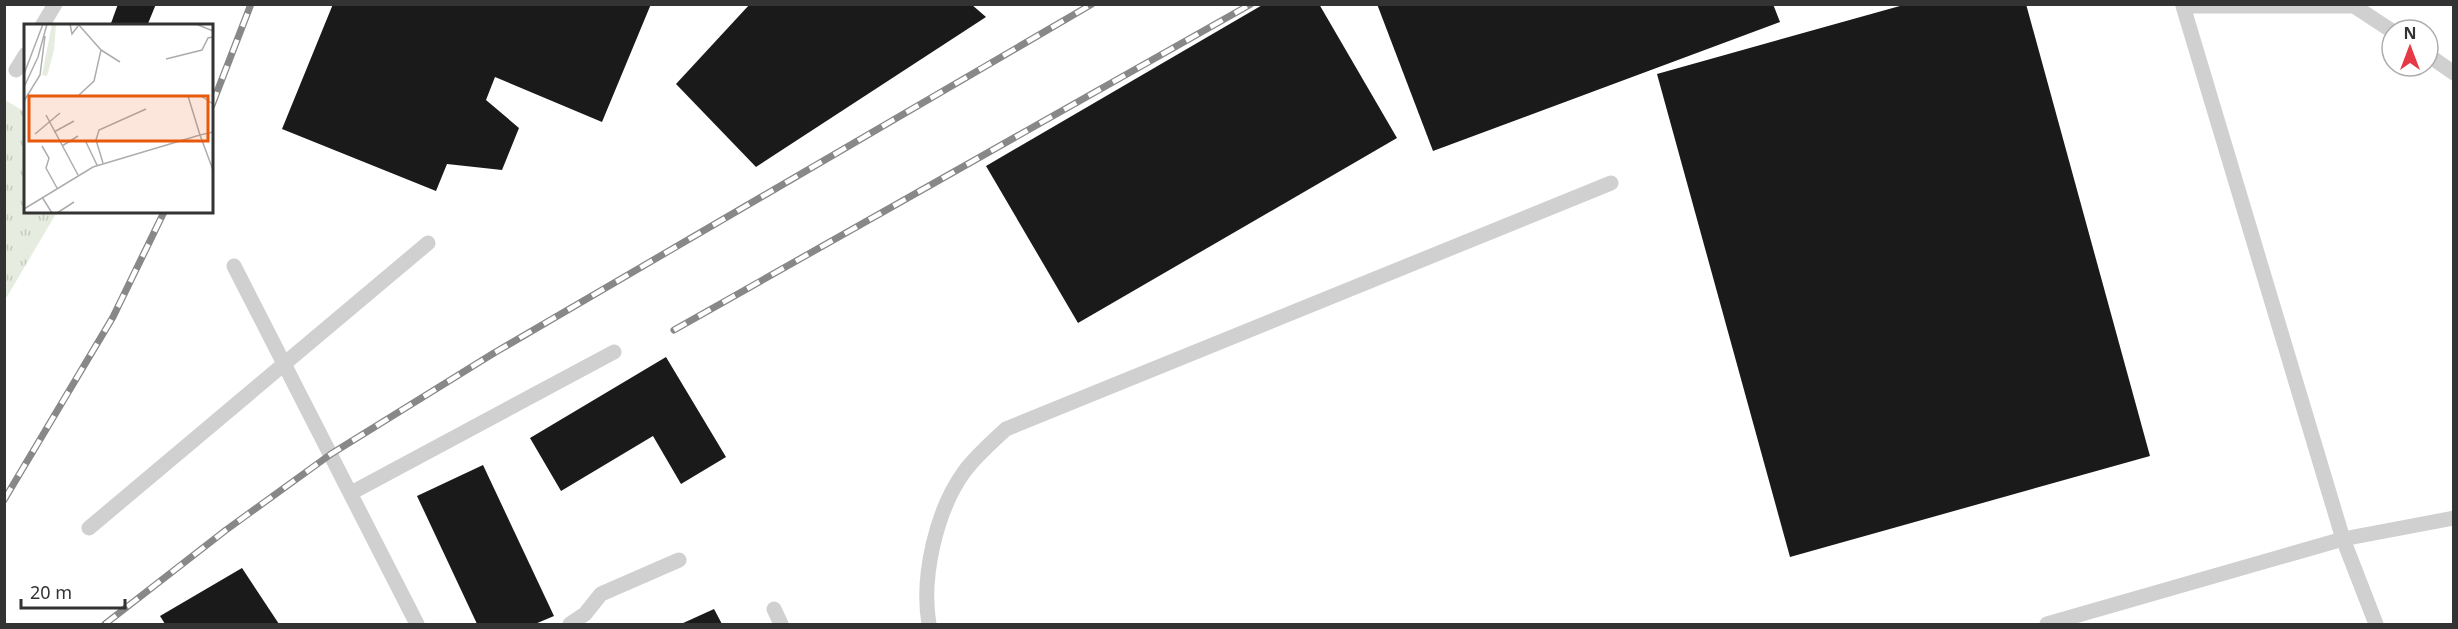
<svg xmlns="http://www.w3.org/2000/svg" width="2458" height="629" font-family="'Noto Sans',sans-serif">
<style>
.grass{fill:url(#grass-tufts)}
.building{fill:#1a1a1a}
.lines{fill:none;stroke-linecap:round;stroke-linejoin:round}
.lane{stroke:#d0d0d0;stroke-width:15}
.rail-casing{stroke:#888;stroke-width:7}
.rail{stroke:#fff;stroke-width:4.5;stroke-dasharray:14;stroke-linecap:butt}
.inset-road{fill:none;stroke:#adadad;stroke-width:1.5}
.view{fill:#e8590c;fill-opacity:0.15;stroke:#e8590c;stroke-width:3}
.inset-edge{fill:none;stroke:#333;stroke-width:3}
</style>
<defs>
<pattern id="grass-tufts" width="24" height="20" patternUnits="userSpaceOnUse" patternTransform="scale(1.5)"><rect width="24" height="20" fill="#e6ecdf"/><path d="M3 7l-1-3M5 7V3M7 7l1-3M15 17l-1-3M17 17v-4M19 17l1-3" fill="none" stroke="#c6cbc0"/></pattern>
</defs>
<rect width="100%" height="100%" fill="#fff"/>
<path class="grass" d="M 5,100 L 25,112 L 26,212 L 57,212 L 5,300 Z"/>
<g class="building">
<path d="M 118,4 L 156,4 L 147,26 L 110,26 Z"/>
<path d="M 333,4 L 651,4 L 602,122 L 495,77 L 486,100 L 519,128 L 502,170 L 447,164 L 436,191 L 282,129 Z"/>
<path d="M 750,4 L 971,4 L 986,17 L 756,167 L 676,84 Z"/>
<path d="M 1264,4 L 1319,4 L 1397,138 L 1078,323 L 986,166 Z"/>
<path d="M 1377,4 L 1773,4 L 1780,22 L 1433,151 Z"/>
<path d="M 1907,4 L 2026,4 L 2150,456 L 1790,557 L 1657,74 Z"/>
<path d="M 666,357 L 726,457 L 681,484 L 653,436 L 561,491 L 530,438 Z"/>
<path d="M 483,465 L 554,616 L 535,624 L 477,624 L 417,496 Z"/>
<path d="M 242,568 L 279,624 L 165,624 L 160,616 Z"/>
<path d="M 714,609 L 722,624 L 681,624 Z"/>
</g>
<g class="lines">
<g class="lane">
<path d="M 42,26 L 55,4"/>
<path d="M 2428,55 L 2454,73"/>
<path d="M 16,70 L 26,54"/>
<path d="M 234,266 L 417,624"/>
<path d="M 351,493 L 614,352"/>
<path d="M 89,528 L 428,243"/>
<path d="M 774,609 L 781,624"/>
<path d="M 570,624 L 585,614 L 601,594 L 679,560"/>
<path d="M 929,624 C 921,577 936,511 964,472 C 976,456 992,442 1006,429 L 1611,183"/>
<path d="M 2047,624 L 2343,539 L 2183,6 L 2354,6 L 2392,31"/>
<path d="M 2376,624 L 2343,539 L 2454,518"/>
</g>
<defs>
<g id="rail">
<path d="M 212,105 L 251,4"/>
<path d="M 674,330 L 1251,4"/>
<path d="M 4,500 L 113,317 L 164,212"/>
<path d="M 105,624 L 226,530 L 331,454 L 494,353 L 1092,4"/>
</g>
</defs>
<use href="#rail" class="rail-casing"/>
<use href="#rail" class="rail"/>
</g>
<g transform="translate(24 24)">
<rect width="189" height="189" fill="#fff"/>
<path d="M 28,0 L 32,0 L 30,26 L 23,52 L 18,51 Z" fill="#e6ecdf"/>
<path class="inset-road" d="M 46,0 L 48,10 L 54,2M 54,0 L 77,26 L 70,57 L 55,71M 172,0 L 189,7M 77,26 L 96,38M 142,35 L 178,26 L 184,14 L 189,13M 0,50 L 19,0M 0,63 L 14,33 L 23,0M 0,77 L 16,51 L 21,12M 22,91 L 54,151M 30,108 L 50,97M 189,108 L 176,111 L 189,146M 11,110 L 36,89M 61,116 L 73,141M 18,122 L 25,134 L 22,144 L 33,164M 38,122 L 54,112M 79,139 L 72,116 L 75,106 L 122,85M 18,173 L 28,189M 0,185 L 69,143 L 176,111 L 164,72 L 177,72 L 189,80M 33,189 L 50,178"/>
<path class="view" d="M 5,72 L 184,72 L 184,117 L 5,117 Z"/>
<rect width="189" height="189" class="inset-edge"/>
</g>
<rect width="2458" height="629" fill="none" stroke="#333333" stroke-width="12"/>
<g transform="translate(2410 48)"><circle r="28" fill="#ffffff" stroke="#adadad" stroke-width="1.5"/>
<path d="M0-4.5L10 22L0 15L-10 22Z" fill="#e63946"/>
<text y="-9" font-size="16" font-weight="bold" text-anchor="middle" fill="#333333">N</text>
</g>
<path d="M21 599v9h104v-9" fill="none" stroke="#333333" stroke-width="3"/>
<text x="30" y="599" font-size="18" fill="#333333" stroke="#ffffff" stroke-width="4.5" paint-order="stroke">20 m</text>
</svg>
